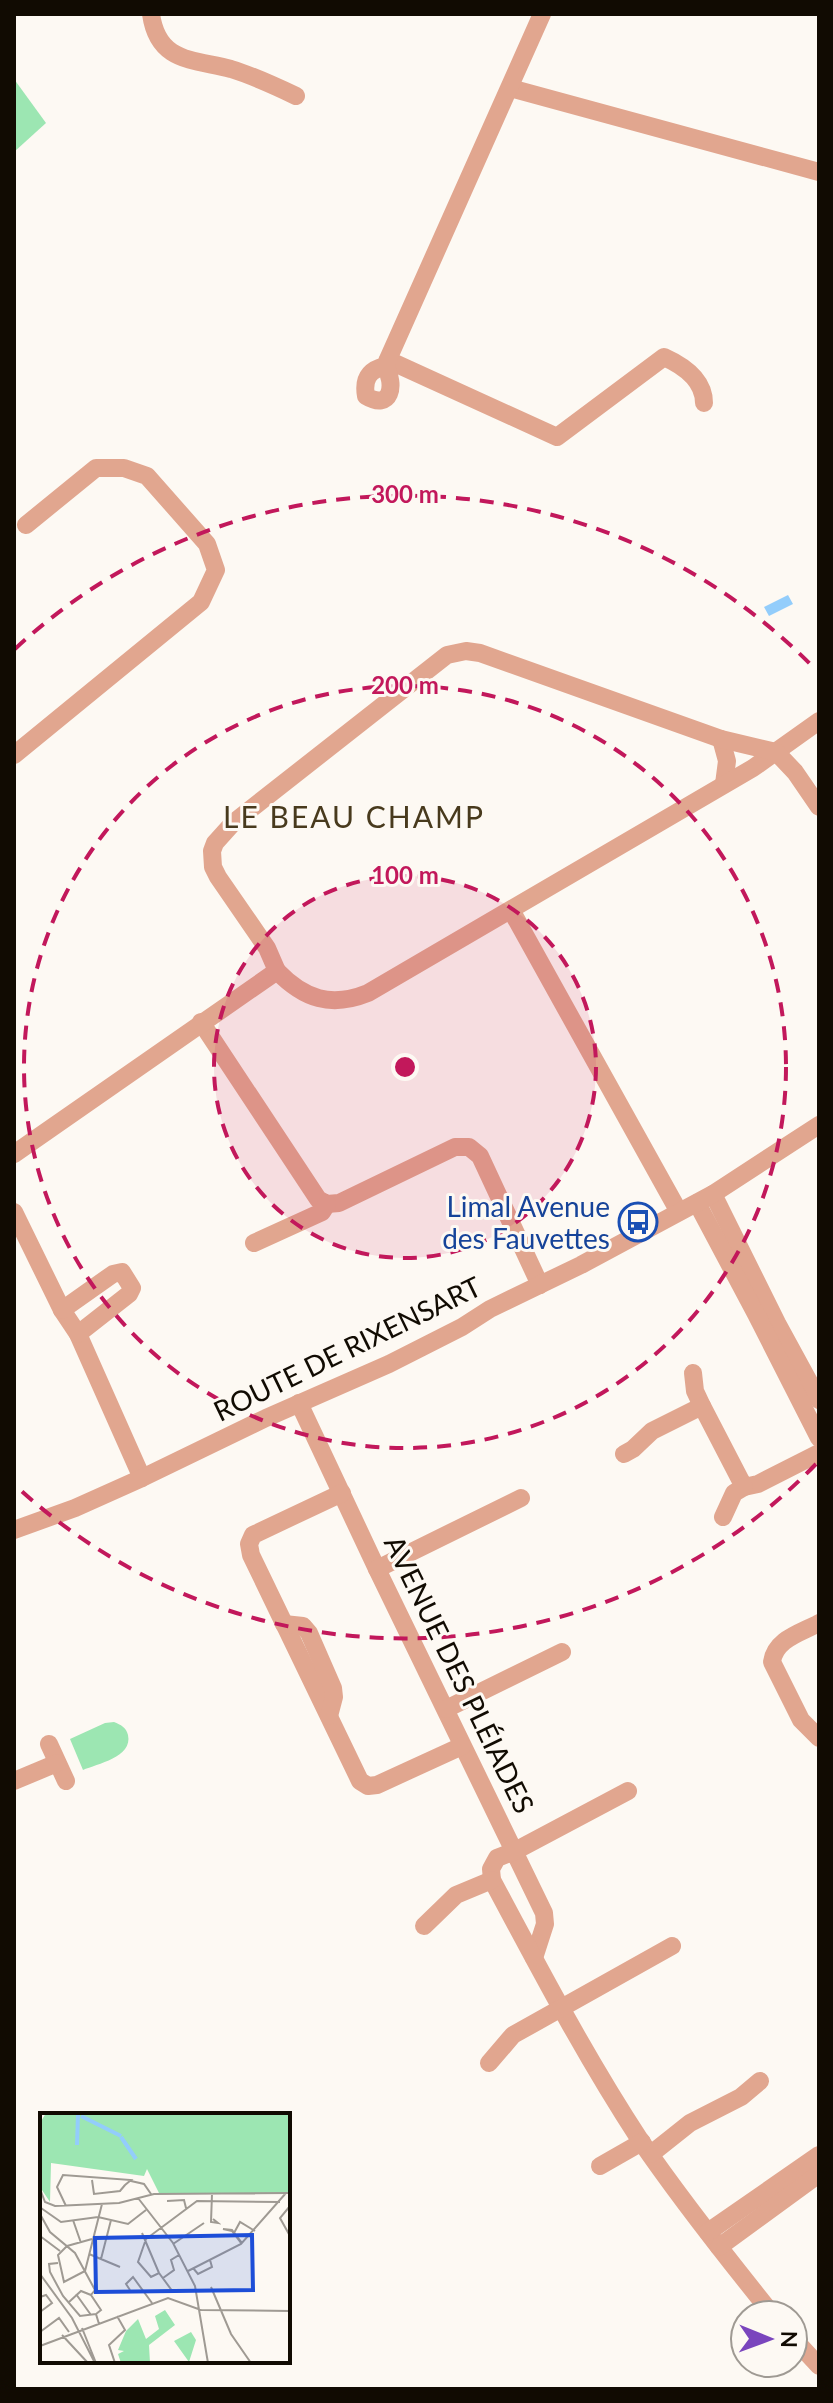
<svg xmlns="http://www.w3.org/2000/svg" width="833" height="2403" font-family="Lato,sans-serif">
<style>
.green{fill:#9ce6b2}
.water{fill:#93cdfb}
.lines{fill:none;stroke-linecap:round;stroke-linejoin:round}
.minor{stroke:#e1a68f;stroke-width:18}
.ring{fill:none;stroke:#c2185b;stroke-width:4;stroke-dasharray:14 10}
.labels{text-anchor:middle;dominant-baseline:central;stroke-width:6;stroke-linejoin:round;paint-order:stroke}
.transit-label{font-size:28px;fill:#164399;stroke:#fdf9f3;text-anchor:end}
.street-label{font-size:28px;fill:#110b02;stroke:#fdf9f3}
.neighbourhood-label{font-size:30px;letter-spacing:2px;fill:#483a1d;stroke:#fdf9f3}
.inset-river{fill:none;stroke:#93cdfb;stroke-width:4}
.inset-road{fill:none;stroke:#9f9a93;stroke-width:2}
.view{fill:#1d4ed8;fill-opacity:0.15;stroke:#1d4ed8;stroke-width:4}
.inset-edge{fill:none;stroke:#110b02;stroke-width:4}
.centre{fill:#c2185b;stroke:#fdf9f3;stroke-width:4}
.ring-label{font-size:24px;text-anchor:middle;font-weight:bold;fill:#c2185b;stroke:#fdf9f3;stroke-width:6;stroke-linejoin:round;paint-order:stroke}
</style>
<rect width="100%" height="100%" fill="#fdf9f3"/>
<g class="green">
<path d="M 14,79 L 46,123 L 14,152 Z"/>
<path d="M 114,1722 C 121,1725 126,1727 128,1735 C 133,1757 97,1764 83,1770 L 70,1739 L 105,1723 Z"/>
</g>
<path class="water" d="M 788,595 L 793,604 L 769,616 L 764,607 Z"/>
<g class="lines">
<g class="minor">
<path d="M 151,14 C 158,63 193,59 231,69 C 254,76 275,86 296,96"/>
<path d="M 510,88 L 819,172"/>
<path d="M 388,360 L 557,437 L 664,357 C 684,366 704,380 704,403"/>
<path d="M 385,366 C 369,370 363,379 366,396 C 391,411 396,385 385,366 L 542,14"/>
<path d="M 721,739 L 727,761 L 724,784"/>
<path d="M 14,755 L 201,602 L 216,570 L 207,544 L 147,476 L 124,468 L 96,468 L 26,525"/>
<path d="M 511,910 L 679,1212"/>
<path d="M 277,971 C 304,999 331,1008 368,993 L 753,768 L 819,721"/>
<path d="M 201,1022 L 318,1199 L 327,1204 L 339,1203 L 455,1147 L 469,1147 L 480,1156 L 540,1285"/>
<path d="M 14,1154 L 277,971 L 267,948 L 218,877 L 213,867 L 212,851 L 215,843 L 233,823 L 447,655 L 466,651 L 480,653 L 721,739 L 776,752 L 795,772 L 819,807"/>
<path d="M 713,1194 L 777,1323 L 819,1400"/>
<path d="M 697,1203 L 756,1314 L 819,1438"/>
<path d="M 14,1212 L 62,1310 L 78,1334 L 142,1478"/>
<path d="M 254,1243 L 322,1212 L 327,1204"/>
<path d="M 62,1310 L 113,1274 L 122,1272 L 132,1288 L 129,1294 L 78,1334"/>
<path d="M 693,1373 L 695,1391 L 702,1406"/>
<path d="M 299,1403 L 377,1569 L 544,1913 L 545,1924 L 534,1958"/>
<path d="M 624,1454 L 633,1449 L 652,1431 L 702,1406 L 744,1487 L 758,1484 L 819,1453"/>
<path d="M 342,1493 L 253,1535 L 249,1544 L 251,1555 L 360,1781 L 368,1786 L 377,1785 L 462,1746"/>
<path d="M 723,1517 L 734,1493 L 744,1487"/>
<path d="M 14,1530 L 75,1508 L 142,1478 L 266,1418 L 389,1364 L 462,1327 L 490,1309 L 581,1265 L 713,1194 L 819,1125"/>
<path d="M 377,1569 L 521,1498"/>
<path d="M 819,1623 C 801,1633 775,1639 772,1662 L 801,1720 L 819,1738"/>
<path d="M 284,1624 L 303,1626 L 309,1633 L 333,1688 L 334,1697 L 329,1716"/>
<path d="M 446,1709 L 562,1652"/>
<path d="M 49,1744 L 66,1781"/>
<path d="M 14,1781 L 57,1763"/>
<path d="M 628,1791 L 515,1851 L 497,1858 L 491,1869 L 492,1880 C 539,1968 585,2056 640,2140 C 681,2200 727,2258 773,2315"/>
<path d="M 424,1926 L 456,1895 L 492,1880"/>
<path d="M 489,2063 L 513,2035 L 672,1946"/>
<path d="M 651,2154 L 690,2123 L 741,2097 L 760,2081"/>
<path d="M 600,2166 L 642,2142"/>
<path d="M 708,2232 L 819,2155"/>
<path d="M 719,2247 L 819,2174"/>
<path d="M 793,2338 L 819,2366"/>
</g>
</g>
<circle cx="405" cy="1067" r="191" fill="#c2185b" fill-opacity=".12"/>
<g class="ring">
<circle cx="405" cy="1067" r="191"/>
<circle cx="405" cy="1067" r="381"/>
<path d="M816 1464A572 572 0 0 1 15 1485M15 649A572 572 0 0 1 816 670"/>
</g>
<defs>
<symbol id="bus-ring" viewBox="-11 -11 22 22"><circle r="9.5" fill="#fdf9f3" stroke="#1a4fb4" stroke-width="1.5"/><path d="M-5-6H5V4H4V6H2V4H-2V6H-4V4H-5ZM-3.5-4V0h7V-4ZM-3.5 1.2v1.5H-2V1.2ZM2 1.2v1.5H3.5V1.2Z" fill="#1a4fb4"/></symbol>
</defs>
<g fill-rule="evenodd">
<use href="#bus-ring" x="616" y="1200" width="44" height="44"/>
</g>
<g class="labels">
<g class="transit-label">
<text x="610" y="1206">Limal Avenue<tspan x="610" dy="32">des Fauvettes</tspan></text>
</g>
<g class="street-label">
<text transform="translate(347 1348) rotate(-26)">ROUTE DE RIXENSART</text>
<text transform="translate(460 1674) rotate(64)">AVENUE DES PLÉIADES</text>
</g>
<g class="neighbourhood-label">
<text x="354" y="816">LE BEAU CHAMP</text>
</g>
</g>
<g transform="translate(40 2113)">
<rect width="250" height="250" fill="#fdf9f3"/>
<path d="M 6,0 L 250,0 L 250,76 L 247,80 L 119,80 L 107,56 L 104,63 L 11,50 L 10,89 L 0,74 L 0,10 ZM 125,197 L 135,212 L 109,232 L 110,250 L 81,250 L 78,241 L 84,238 L 78,237 L 86,218 L 98,206 L 106,226 L 119,216 L 115,203 ZM 151,219 L 156,227 L 149,249 L 134,228 Z" fill="#9ce6b2"/>
<path class="inset-river" d="M 41,3 L 81,23M 81,24 L 96,46M 37,32 L 38,1"/>
<path class="inset-road" d="M 52,67 L 54,81 L 80,78 L 85,72M 91,68 L 104,71 L 111,81M 0,76 L 5,89 L 15,93 L 79,90 L 114,81 L 250,80M 172,81 L 171,109 L 178,110 L 173,106M 98,85 L 133,130 L 155,173 L 168,250M 127,88 L 144,87 L 146,95M 26,93 L 17,74 L 23,62 L 91,67 L 85,72M 250,93 L 240,105 L 250,123M 1,95 L 21,109 L 58,104 L 88,111 L 106,97M 0,101 L 10,119 L 35,140 L 55,177 L 51,182 L 61,197 L 56,201 L 59,211M 33,107 L 41,130M 102,120 L 119,160M 194,120 L 200,109 L 215,118M 0,123 L 20,138M 201,130 L 192,118 L 183,116 L 192,117 L 202,130M 133,131 L 164,110M 27,133 L 18,142 L 24,169 L 45,158 L 62,91M 27,133 L 52,126M 49,141 L 80,154M 61,146 L 71,107M 18,150 L 9,151 L 10,159 L 23,183 L 40,203 L 56,201M 153,155 L 158,161 L 172,154 L 170,147M 148,158 L 201,131 L 246,80M 0,161 L 32,205 L 55,250M 123,165 L 134,157 L 131,147 L 139,142M 171,174 L 191,221 L 211,250M 90,177 L 86,171 L 93,164 L 112,190M 133,179 L 119,160 L 111,164 L 98,149 L 106,126 L 157,88 L 240,89M 36,181 L 51,202M 0,184 L 6,182 L 12,190 L 0,199M 29,189 L 41,178 L 51,182M 42,215 L 56,250M 0,219 L 19,205 L 29,219M 22,222 L 48,250M 0,233 L 128,185 L 161,197 L 250,198M 75,250 L 69,232 L 85,217 L 77,203"/>
<path class="view" d="M 212,122 L 213,177 L 56,179 L 55,125 Z"/>
<rect width="250" height="250" class="inset-edge"/>
</g>
<circle cx="405" cy="1067" r="12" class="centre"/>
<g class="ring-label">
<text x="405" y="503">300 m</text>
<text x="405" y="694">200 m</text>
<text x="405" y="884">100 m</text>
</g>
<rect width="833" height="2403" fill="none" stroke="#110b02" stroke-width="32"/>
<g transform="translate(769 2339) rotate(91)"><circle r="38" fill="#fdf9f3" stroke="#9f9a93" stroke-width="2"/>
<path d="M0-6L14 30L0 20L-14 30Z" fill="#7a45bd"/>
<text y="-12" font-size="22" font-weight="bold" text-anchor="middle" fill="#110b02">N</text>
</g>
</svg>
